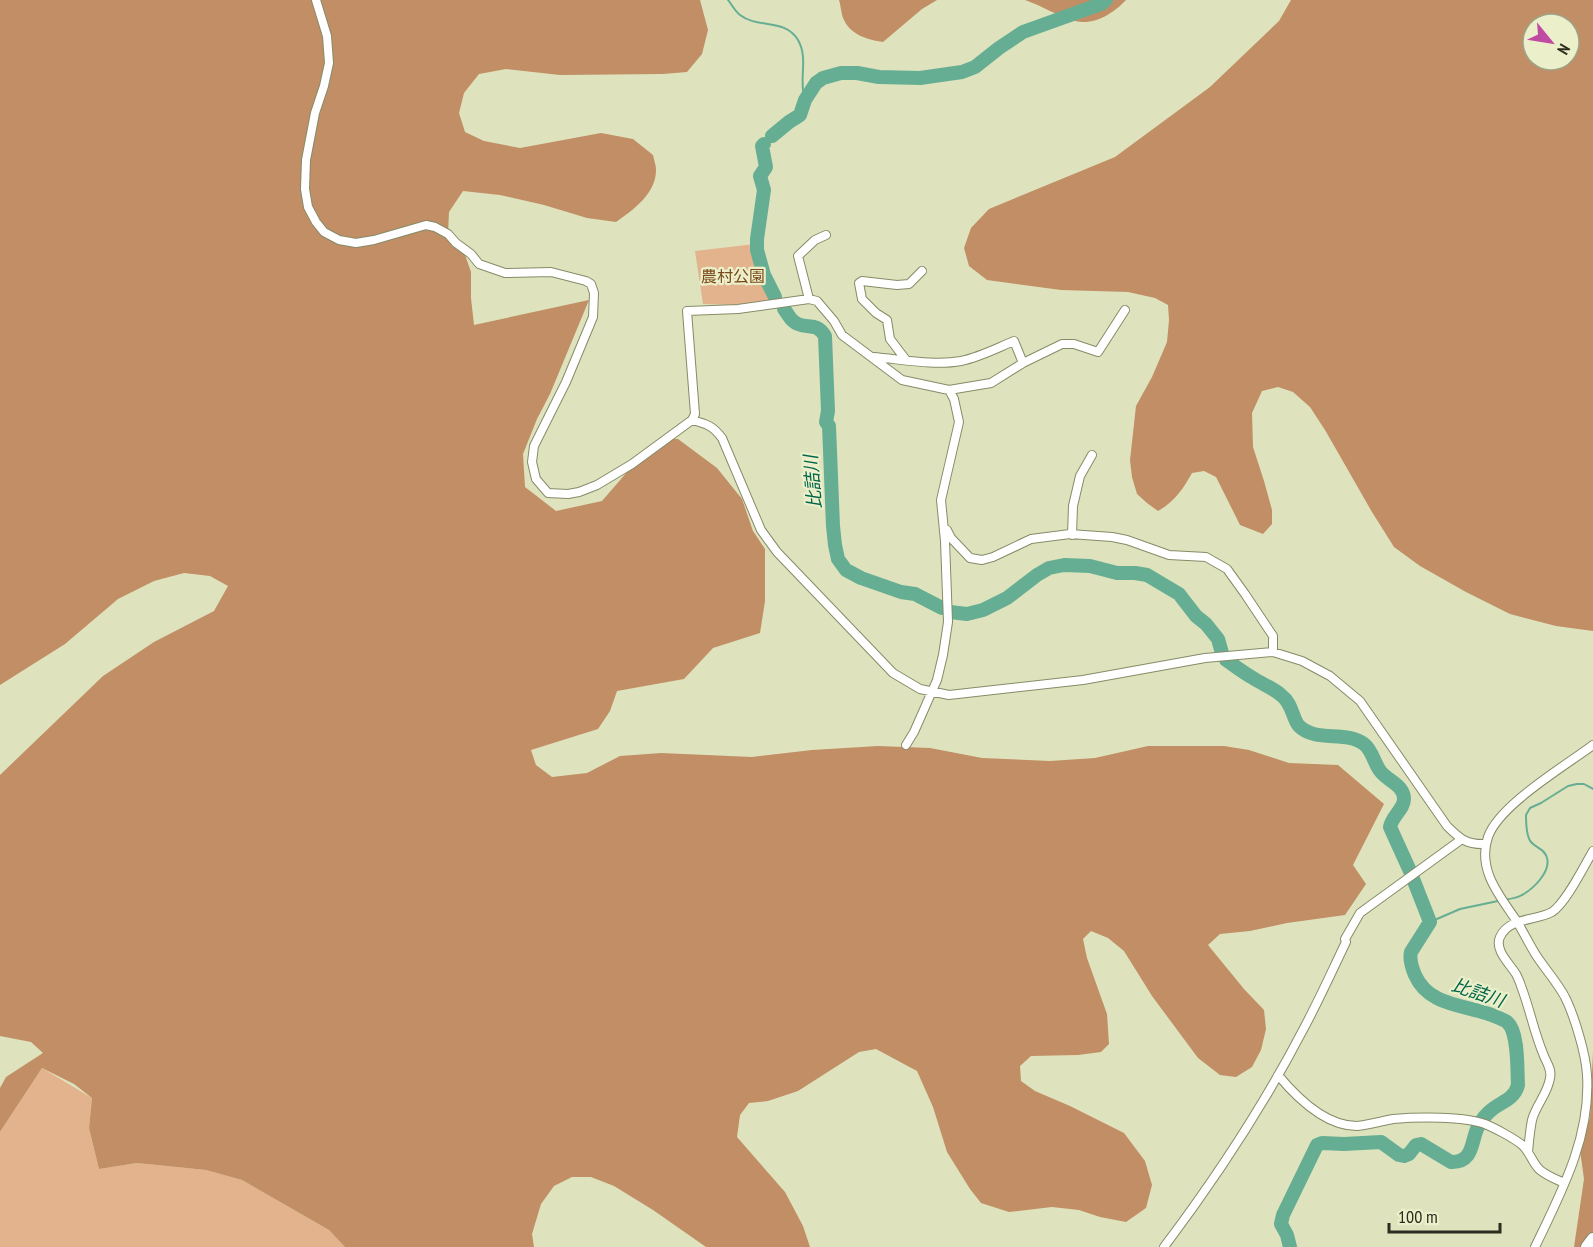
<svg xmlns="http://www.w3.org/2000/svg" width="1593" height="1247" viewBox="0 0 1593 1247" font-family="'PT Sans Narrow','Noto Sans JP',sans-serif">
<rect width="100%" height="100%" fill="#dee3bd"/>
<path fill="#e3b38e" d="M755,244l9,39 9,17 -39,5 -31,-1 -8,-53z
M42,1068l50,30 -3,30 10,41 38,-6 69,7 36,10 87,50 16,17h-345v-115z"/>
<path fill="#c18e65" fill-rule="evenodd" d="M0,0h700l8,30 -6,24 -15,18 -24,2 -103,1 -54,-6 -27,5 -15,19 -5,20 6,19 19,9 36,7 81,-15 32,6 20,16c1,5 3,10 3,15 0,24 -23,40 -40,52l-29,-4 -43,-13 -44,-10 -37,-4 -14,21 -1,22 16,18 7,20v26l3,27 115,-25 -39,94 -13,25 -14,35 2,33 31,24 46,-10 39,-45 24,-17h13l39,29 25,31 11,32 12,18v52l-5,32 -47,15 -29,31 -67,12 -7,20 -12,18 -67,21 5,15 16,12 35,-4 33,-17 41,-3 91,4 60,-7 66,-4 52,2 52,10 68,3 45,-3 53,-12h76l25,4 40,13 49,2 46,39 -31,61 13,19 -21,31 -58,8 -37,8 -30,3 -12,11 36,44 20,21 2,19 -5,21 -9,17 -16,10 -16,-2 -22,-17 -46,-62 -28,-45 -16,-13 -17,-7 -8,8 4,19 20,56 2,30 -8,8 -23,3 -47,1 -11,10 1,15 14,10 35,15 54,27 21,28 7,24 -6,23 -20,14 -26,-5 -21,-7 -27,-3 -43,5 -28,-9 -11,-14 -23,-37 -14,-45 -16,-36 -41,-22 -17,3 -61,39 -30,10 -19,2 -9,12 -3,22 48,55 18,34 7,21h-104l-53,-37 -39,-24 -23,-9h-19l-18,9 -13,18 -9,30 2,13h-189l-16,-17 -87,-50 -36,-10 -69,-7 -38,6 -10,-41 3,-30 -18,-14 -32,-16 -42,64v-44l6,-11 37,-24 -12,-11 -31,-6v-261l103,-99 51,-34 60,-31 14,-25 -18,-10 -26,-3 -30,8 -36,18 -53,45 -65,41z
M839,0h98l-15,9 -39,33c-15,-2 -32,-7 -39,-22 -3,-6 -3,-14 -5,-20z
M1025,0h101c-12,13 -32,26 -51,21 -17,-5 -33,-15 -50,-21z
M1291,0h302v631l-37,-5 -46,-12 -44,-22 -46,-26 -26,-19 -22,-35 -47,-82 -15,-23 -17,-15 -15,-5 -16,4 -10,22 1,34 11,34 8,29v14l-9,10 -23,-9 -24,-48 -12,-6 -12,2c-8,15 -18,29 -34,38l-11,-8 -10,-9 -5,-17 -2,-17 6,-54 16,-29 15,-35 2,-22 -1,-15 -13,-7 -27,-6 -67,-2 -74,-10 -18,-14 -5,-18 7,-20 18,-19 126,-52 95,-70 69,-66zM1533,24h36v36h-36z
M1593,1052v195h-19l10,-68 -4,-29 10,-33z"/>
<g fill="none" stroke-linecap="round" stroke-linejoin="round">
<path stroke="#66ae93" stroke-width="2" d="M728,0c4,5 7,11 12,15 18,14 45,3 58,25 11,19 0,40 7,60
M1504,900c6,-1 13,-2 18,-5 11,-6 29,-23 25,-37 -2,-9 -11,-10 -16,-16 -5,-6 -5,-19 -5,-27l4,-7 11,-5 27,-17 9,-2h7l9,5
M1430,922l30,-13 38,-8"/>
<path stroke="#66ae93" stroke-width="14" d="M772,136l17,-14 11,-7 5,-15 11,-17 7,-5 18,-5h16l22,4 41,1 42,-6 13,-5 24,-19 24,-16 78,-28 5,-4
M764,144l-2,2 4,21 -6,9 4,14 -7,49v11l7,25 11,22
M784,309c5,6 6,12 14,15 11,5 18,-2 27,12l3,75 -2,11 3,4 4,100 2,19 3,14 8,11 15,8 40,14 14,2 27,14
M950,612l17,2 16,-4 24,-12 30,-23 12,-7 15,-3 26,1 27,7h18l12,2 32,19 17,22 10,8 12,15 4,14
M1226,660c9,6 18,13 27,18 9,6 20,10 28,17 12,9 11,23 18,31 17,17 47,4 65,18 9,7 10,20 17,28 7,9 23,13 23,27 0,10 -12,17 -14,28l20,44 20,51 -19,30c-2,8 1,16 4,23 15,34 55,29 84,43 2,1 6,2 8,4 12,10 10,48 11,63 -4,16 -20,17 -30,28 -4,4 -9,11 -11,16 -6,14 -4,34 -26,33l-30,-18 -5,1 -7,9 -5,2 -5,-1 -18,-13 -37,2 -22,-1 -5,2 -34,70 -2,9 6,11 3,12"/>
<defs>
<path id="minor" d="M316,0l11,36 2,27 -5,23 -9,27 -9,47 -1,29 3,18 8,15 8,10 15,8 17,3 18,-3 52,-15 9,2 13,7 8,9 15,11 8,10 26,9 46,-1 35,9 5,3 3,9 -1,24 -27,65 -32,64 -2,16 4,17 12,14 20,1 11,-2 18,-7 35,-21 60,-44 3,-6 -8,-103 51,-2 71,-10 8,2 17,20 8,14 60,45 47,10 5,9 5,23 -18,78 4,41 3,81 -5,33 -6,25 -23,52 -8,13
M809,299l-11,-43 17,-16 11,-5
M873,357c27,2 61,9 88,4 19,-4 36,-13 53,-20l9,22 39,-19h12l24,8 27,-42
M906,360l-16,-21 -3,-19 -11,-7 -14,-14 -3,-16 3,-2 35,4 12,-1 13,-13
M949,390l42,-7 32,-20
M692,420c15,4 21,6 30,18l39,92 16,22 116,121 27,16 29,6 134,-15 122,-22 68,-6 29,9 28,15 30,25 87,125c13,13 20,19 39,18
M947,530l4,8 19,20 12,2 11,-3 38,-18 39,-5 42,3 15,3 42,15 37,2 21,12 18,25 28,42v16
M1072,535l1,-29 7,-30 12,-21
M1278,1075c19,23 48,51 79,51 12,-1 25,-5 36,-7 24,-2 70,-3 92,5 10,4 28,14 36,20 9,7 11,19 19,26 7,6 16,9 24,13
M1528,1152c1,-11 2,-22 4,-32 4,-15 16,-27 18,-42 2,-8 -3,-15 -6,-22 -10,-23 -14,-47 -23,-70 -1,-4 -3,-8 -5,-12 -6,-10 -22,-24 -16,-37 9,-20 36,-16 52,-25 14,-9 32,-46 41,-61
M1164,1247c52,-69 100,-142 140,-219 15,-28 28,-57 42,-86l-1,-3 15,-26 102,-74
M1535,1247c26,-54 56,-110 52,-172 -1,-21 -13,-60 -22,-78 -8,-15 -20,-28 -29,-42 -7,-11 -13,-24 -20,-35 -17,-25 -39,-51 -28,-83 11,-32 77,-71 105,-92"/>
<path id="highway" d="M1587,1247l6,-8"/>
</defs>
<use href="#minor" stroke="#878b68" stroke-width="10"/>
<use href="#highway" stroke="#878b68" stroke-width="14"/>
<use href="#minor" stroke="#fff" stroke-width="8"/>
<use href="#highway" stroke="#fff" stroke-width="12"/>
</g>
<g text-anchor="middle" stroke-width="4.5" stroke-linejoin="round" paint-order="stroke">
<g font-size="16" fill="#7b491b" stroke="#ebf0ca">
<text x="733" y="282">農村公園</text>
</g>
<g font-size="18" font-style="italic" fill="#01644a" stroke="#ebf0ca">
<text transform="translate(813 482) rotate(-95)" y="6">比詰川</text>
<text transform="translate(1478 993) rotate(19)" y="6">比詰川</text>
</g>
</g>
<g transform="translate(1551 42) rotate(120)"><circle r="28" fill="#ebf0ca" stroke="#9fa286" stroke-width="1.5"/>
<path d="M0-4.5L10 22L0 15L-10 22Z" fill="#bf4ba3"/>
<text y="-9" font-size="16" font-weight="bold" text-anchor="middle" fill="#2c2d1f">N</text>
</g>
<path d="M1389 1223v9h111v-9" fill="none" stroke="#2c2d1f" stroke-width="3"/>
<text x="1398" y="1223" font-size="18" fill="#2c2d1f" stroke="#ebf0ca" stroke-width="4.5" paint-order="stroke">100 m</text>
</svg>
